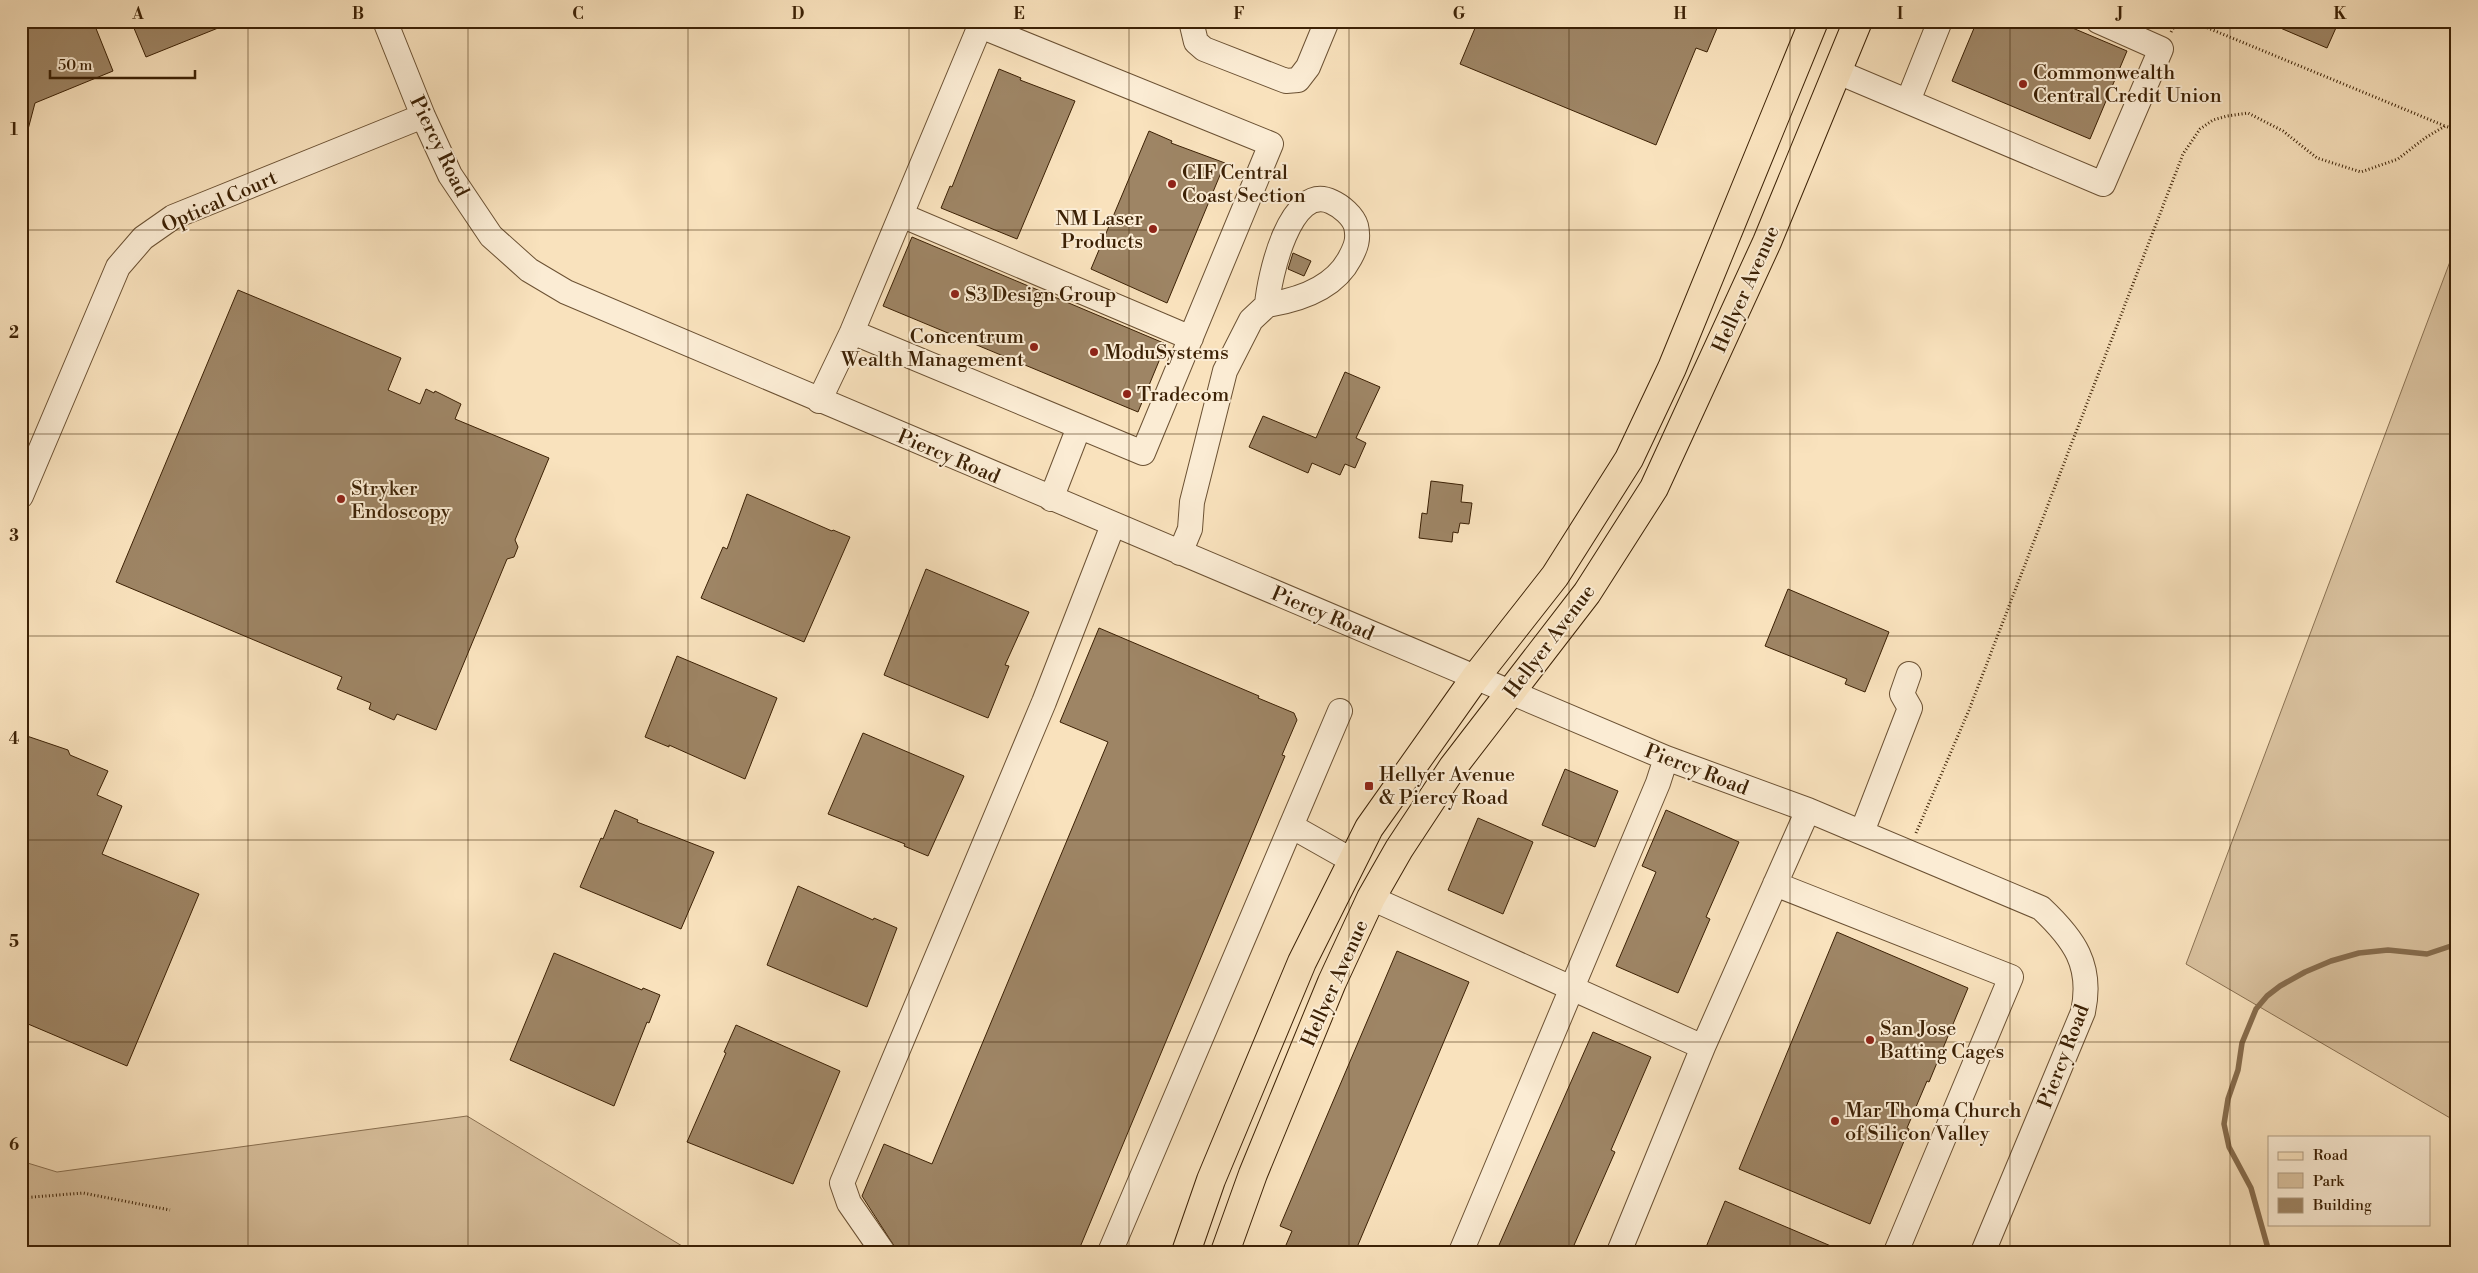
<svg xmlns="http://www.w3.org/2000/svg" width="2478" height="1273" viewBox="0 0 2478 1273" font-family="'Libre Bodoni',serif">
<rect width="100%" height="100%" fill="#f9e2bd"/>
<filter id="stains"><feTurbulence type="fractalNoise" baseFrequency=".004" numOctaves="4"/><feColorMatrix values="0 0 0 0 .2 0 0 0 0 .09 0 0 0 0 .02 0 0 0 .5 -.17"/></filter>
<radialGradient id="worn" r=".72"><stop offset=".6" stop-color="#630" stop-opacity="0"/><stop offset="1" stop-color="#630" stop-opacity=".3"/></radialGradient>
<path fill="#d9c19e" stroke="#8a7152" d="M2457,243v879l-271,-158z
M467,1116l225,136h-671v-91l36,11z"/>
<g fill="none" stroke-linecap="round" stroke-linejoin="round">
<path stroke="#876d4e" stroke-width="5.5" d="M2269,1252l-18,-64 -22,-41 -5,-23 4,-25 10,-29 4,-27 14,-34 11,-13 13,-10 25,-14 26,-11 28,-8 29,-3 39,4 30,-10"/>
</g>
<path fill="#9e8565" stroke="#3c2105" d="M21,21h72l20,50 -78,32 -9,34h-5z
M131,21h102v1l-87,35z
M1478,21h242l-13,31 -11,-4 -40,97 -196,-81z
M1977,21h79l71,30 -37,88 -138,-58z
M2264,21h75l-12,27z
M999,69l22,9 -1,2 55,21 -58,138 -76,-31 9,-22 2,1z
M1149,131l23,10 -1,2 54,20 -58,140 -76,-34z
M912,237l254,107 -28,68 -255,-106z
M1293,253l18,8 -7,15 -16,-7z
M238,290l163,68 -13,32 32,14 6,-15 8,4 1,-2 26,13 -6,15 94,39 -34,82 3,7 -4,10 -7,2 -71,171 -39,-16 -3,6 -25,-11 2,-6 -34,-14 5,-12 -226,-95z
M1345,372l35,15 -24,51 10,5 -11,25 -10,-4 -5,11 -28,-12 -4,10 -59,-26 14,-31 53,22z
M1431,481l32,4 -2,17 11,1 -3,21 -9,-1 -2,10 -5,-1 -1,10 -33,-4 3,-25 5,1z
M747,494l85,37 1,-1 17,7 -46,105 -103,-44 22,-51 4,2z
M926,569l103,43 -24,53 4,1 -21,52 -104,-43z
M1788,589l101,43 -24,60 -20,-8 2,-5 -82,-33z
M1099,628l160,68 -1,2 36,15 3,7 -15,35 3,1 -207,496h-180l-36,-56 22,-52 48,20 176,-422 -48,-20z
M677,656l100,42 -32,81 -76,-34v2l-24,-10z
M863,733l101,43 -36,80 -24,-10 1,-2 -77,-30z
M21,734l47,16 2,5 38,16 -11,24 25,11 -20,48 97,40 -72,172 -106,-45z
M1565,769l53,22 -23,56 -53,-22z
M615,810l23,10 -1,2 77,30 -33,77 -101,-42 21,-49 2,1z
M1666,810l73,32 -33,75 4,2 -32,74 -62,-27 40,-94 -14,-6z
M1478,818l55,24 -30,72 -55,-24z
M798,886l75,34 1,-2 23,10 -30,79 -100,-42z
M1837,932l131,56 -39,94 -2,-1 -20,47 2,1 -39,95 -131,-55z
M1397,951l72,31 -114,270h-72l9,-21 -12,-5z
M554,953l88,37 1,-2 17,7 -11,28 -2,-1 -33,84 -104,-46z
M736,1025l104,46 -47,113 -106,-42 39,-89 -2,-1z
M1593,1032l58,25 -40,93 4,2 -44,100h-75z
M1725,1201l120,51h-141z"/>
<g fill="none" stroke-linecap="round" stroke-linejoin="round">
<defs>
<path id="minor" d="M385,21l38,95 27,59 41,61 38,34 37,22 1100,466 142,52 233,98c33,31 52,57 42,104l-100,240
M1191,21l5,21 8,7 82,32 12,-1 10,-13 19,-46
M1838,72l265,112 58,-135 -63,-28
M1908,101l32,-80
M901,215l290,123
M819,401l33,-69 128,-306 291,118 -128,309 -291,-121
M21,496l97,-229 25,-29 30,-21 250,-101
M1051,499l28,-72
M1180,553l10,-24 2,-27 33,-131 26,-51 16,-15c2,-27 23,-124 65,-103 9,4 21,14 24,24 3,13 0,21 -6,32 -16,31 -51,42 -83,47
M1291,826l62,35
M1862,832l48,-124 -8,-14 7,-20
M1775,884l236,93 -115,275
M1371,898l332,149
M883,1252l-34,-49 -7,-20 202,-481 69,-177
M1110,1252l230,-541
M1461,1252l197,-469 8,-25
M1619,1252l84,-205 105,-237"/>
<path id="major" d="M1186,1252l25,-72 91,-218 67,-134 106,-150 80,-102 74,-117 43,-91 142,-347
M1225,1252l28,-78 79,-192 39,-84 28,-49 54,-82 134,-174 67,-105 113,-246 91,-221"/>
</defs>
<use href="#minor" stroke="#6b5133" stroke-width="26"/>
<use href="#major" stroke="#3c2105" stroke-width="30"/>
<path stroke="#3c2105" stroke-width="3" stroke-dasharray="1 2.5" stroke-linecap="butt" d="M2191,21l254,105
M2171,32l6,-11
M1916,833l53,-123 214,-556 17,-25 13,-9 14,-4 21,-3 35,18 34,27 44,14 37,-13 27,-21 20,-12 12,4
M21,1198l62,-5 87,17"/>
<use href="#minor" stroke="#fbecd4" stroke-width="24"/>
<use href="#major" stroke="#f9e2bd" stroke-width="28"/>
</g>
<path fill="none" stroke="#3c2105" stroke-width="1" stroke-opacity="0.55" d="M248,21v1231M468,21v1231M688,21v1231M909,21v1231M1129,21v1231M1349,21v1231M1569,21v1231M1790,21v1231M2010,21v1231M2230,21v1231M21,230h2436M21,434h2436M21,636h2436M21,840h2436M21,1042h2436"/>
<g fill="#8f2418" stroke="#fbecd4" stroke-width="2">
<circle cx="2023" cy="84" r="5"/>
<circle cx="1172" cy="184" r="5"/>
<circle cx="1153" cy="229" r="5"/>
<circle cx="955" cy="294" r="5"/>
<circle cx="1034" cy="347" r="5"/>
<circle cx="1094" cy="352" r="5"/>
<circle cx="1127" cy="394" r="5"/>
<circle cx="341" cy="499" r="5"/>
<rect x="1364" y="781" width="10" height="10" rx="2.5"/>
<circle cx="1870" cy="1040" r="5"/>
<circle cx="1835" cy="1121" r="5"/>
</g>
<g text-anchor="middle" stroke-width="4" stroke-linejoin="round" paint-order="stroke">
<g font-size="20" fill="#3c2105" stroke="#fbecd4" text-anchor="start">
<text x="2033" y="79">Commonwealth<tspan x="2033" dy="23">Central Credit Union</tspan></text>
<text x="1182" y="179">CIF Central<tspan x="1182" dy="23">Coast Section</tspan></text>
<text x="1143" y="225" text-anchor="end">NM Laser<tspan x="1143" dy="23">Products</tspan></text>
<text x="965" y="301">S3 Design Group</text>
<text x="1024" y="343" text-anchor="end">Concentrum<tspan x="1024" dy="23">Wealth Management</tspan></text>
<text x="1104" y="359">ModuSystems</text>
<text x="1137" y="401">Tradecom</text>
<text x="351" y="495">Stryker<tspan x="351" dy="23">Endoscopy</tspan></text>
<text x="1379" y="781">Hellyer Avenue<tspan x="1379" dy="23">&amp; Piercy Road</tspan></text>
<text x="1880" y="1035">San Jose<tspan x="1880" dy="23">Batting Cages</tspan></text>
<text x="1845" y="1117">Mar Thoma Church<tspan x="1845" dy="23">of Silicon Valley</tspan></text>
</g>
<g font-size="20" fill="#3c2105" stroke="#fbecd4">
<text transform="translate(440 146) rotate(64)" y="7">Piercy Road</text>
<text transform="translate(219 201) rotate(-24)" y="7">Optical Court</text>
<text transform="translate(1745 289) rotate(-66)" y="7">Hellyer Avenue</text>
<text transform="translate(949 456) rotate(23)" y="7">Piercy Road</text>
<text transform="translate(1323 613) rotate(23)" y="7">Piercy Road</text>
<text transform="translate(1549 641) rotate(-53)" y="7">Hellyer Avenue</text>
<text transform="translate(1697 769) rotate(21)" y="7">Piercy Road</text>
<text transform="translate(1334 983) rotate(-66)" y="7">Hellyer Avenue</text>
<text transform="translate(2063 1056) rotate(-69)" y="7">Piercy Road</text>
</g>
</g>
<rect width="2478" height="1273" fill="none" stroke="#f9e2bd" stroke-width="55"/>
<rect x="2268" y="1136" width="162" height="90" fill="#fbecd4" stroke="#af9b81"/>
<rect x="2278" y="1152" width="25" height="8" fill="#f9e2bd" stroke="#af9b81"/>
<text x="2313" y="1160" font-size="15" fill="#3c2105">Road</text>
<rect x="2278" y="1173" width="25" height="15" fill="#d9c19e" stroke="#af9b81"/>
<text x="2313" y="1186" font-size="15" fill="#3c2105">Park</text>
<rect x="2278" y="1198" width="25" height="15" fill="#9e8565" stroke="#af9b81"/>
<text x="2313" y="1210" font-size="15" fill="#3c2105">Building</text>
<path d="M50 70v8h145v-8" fill="none" stroke="#3c2105" stroke-width="2.5"/>
<text x="58" y="70" font-size="15" fill="#3c2105" stroke="#fbecd4" stroke-width="4" paint-order="stroke">50 m</text>
<rect x="28" y="28" width="2422" height="1218" fill="none" stroke="#3c2105" stroke-width="2"/>
<g font-size="16" text-anchor="middle" font-weight="bold" fill="#3c2105">
<text x="138" y="19">A</text>
<text x="358" y="19">B</text>
<text x="578" y="19">C</text>
<text x="798" y="19">D</text>
<text x="1019" y="19">E</text>
<text x="1239" y="19">F</text>
<text x="1459" y="19">G</text>
<text x="1680" y="19">H</text>
<text x="1900" y="19">I</text>
<text x="2120" y="19">J</text>
<text x="2340" y="19">K</text>
<text x="14" y="135">1</text>
<text x="14" y="338">2</text>
<text x="14" y="541">3</text>
<text x="14" y="744">4</text>
<text x="14" y="947">5</text>
<text x="14" y="1150">6</text>
</g>
<rect width="100%" height="100%" filter="url(#stains)"/>
<rect width="100%" height="100%" fill="url(#worn)"/>
</svg>
